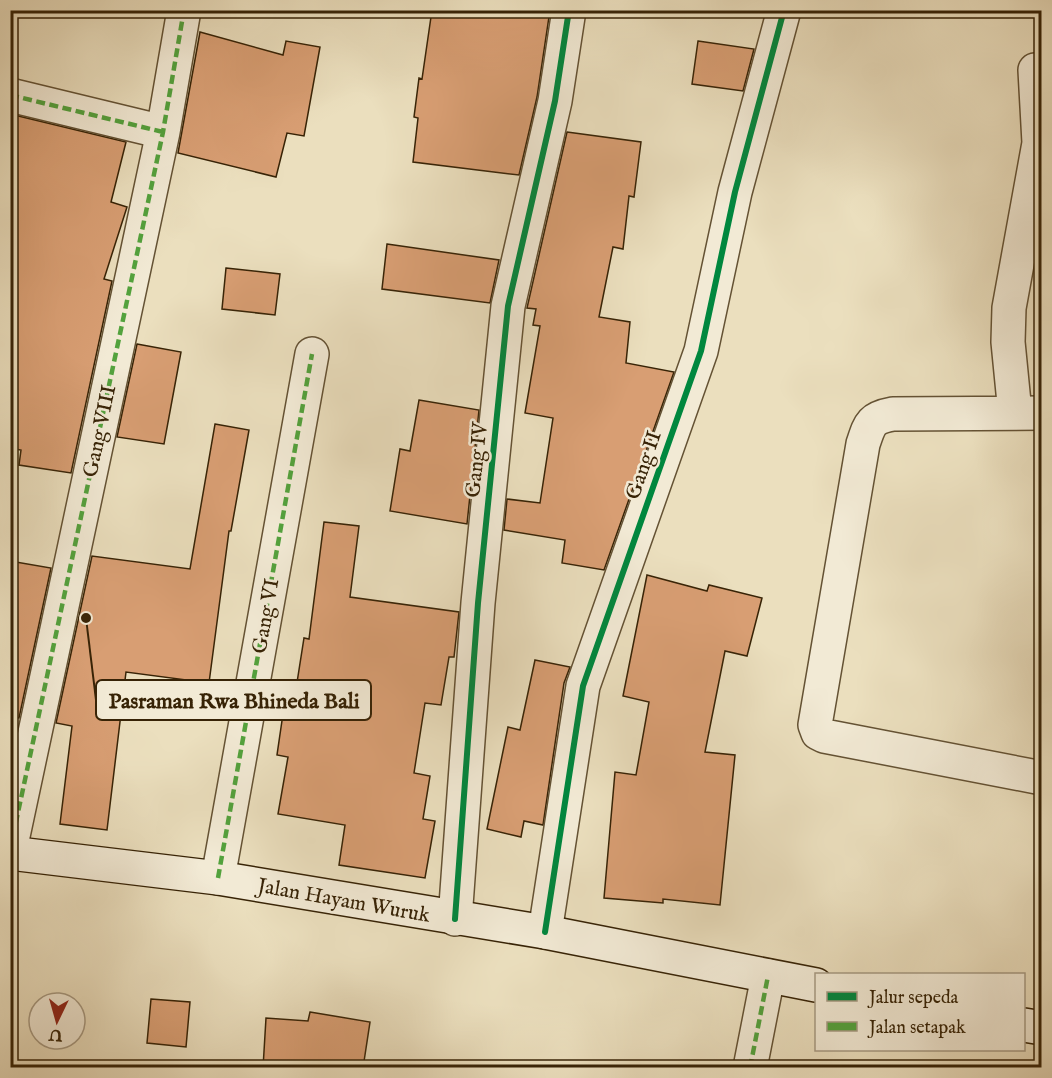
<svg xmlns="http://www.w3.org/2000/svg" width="1052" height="1078" viewBox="0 0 1052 1078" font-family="'IM FELL English',serif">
<rect width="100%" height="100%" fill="#ebdfbe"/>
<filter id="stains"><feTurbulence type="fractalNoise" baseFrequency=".00333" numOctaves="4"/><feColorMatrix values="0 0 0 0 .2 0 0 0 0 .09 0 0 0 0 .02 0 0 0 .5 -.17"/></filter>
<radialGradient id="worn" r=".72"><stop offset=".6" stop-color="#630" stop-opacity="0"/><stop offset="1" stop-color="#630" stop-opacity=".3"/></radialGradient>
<path fill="#d89e73" stroke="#372306" stroke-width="1.5" d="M432,10h118l-13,87 -18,78 -106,-13 5,-44 -4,-1 5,-39 3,1z
M200,32l83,23 3,-14 34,6 -16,89 -17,-3 -11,44 -98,-24z
M698,41l56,8 -11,42 -51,-7z
M10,114l116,28 -15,60 16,5 -23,72 8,2 -41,192 -52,-8 2,-15 -11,-2z
M567,132l74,10 -7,55 -5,-1 -6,53 -10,-2 -14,70 31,5 -4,41 48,9 -70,198 -42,-7 3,-23 -61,-10 3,-31 33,4 13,-85 -28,-5 15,-87 -7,-1 3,-16 -9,-1z
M387,244l112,16 -9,43 -108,-14z
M226,268l54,6 -5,41 -53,-6z
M137,344l44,8 -17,92 -47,-7z
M419,400l60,10 -12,114 -77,-13 10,-62 10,2z
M215,424l34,6 -18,101h-2l-20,152 -83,-11 -19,158 -47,-6 12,-98 -16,-3 36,-167 98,13z
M324,522l35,4 -9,71 109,15 -5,45h-5l-8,48 -16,-2 -11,70 16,3 -7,43 12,2 -10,57 -86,-13 6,-40 -67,-11 10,-57 -11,-2 7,-48 9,1 11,-70 5,1z
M10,561l41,7 -32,150 -9,-1z
M647,575l60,16 2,-6 53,13 -15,58 -22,-5 -20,101 30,3 -15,150 -57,-6v4l-59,-5 11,-126 21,3 13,-73 -26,-6z
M535,660l35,7 -6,16 -21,142 -19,-4 -3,16 -34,-8 21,-102 12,3z
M151,999l39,3 -4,45 -39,-4z
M310,1012l60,10 -7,46h-100l3,-50 42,3z"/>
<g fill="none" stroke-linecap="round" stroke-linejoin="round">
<defs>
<path id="minor" d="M10,95l153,37
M1015,413l-7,-71 1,-34 30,-165 -4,-73
M1042,413l-149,1c-22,4 -23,9 -30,30l-48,281 3,8 6,3 218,42
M10,850l153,-718 21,-122
M218,878l94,-524
M455,919l23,-316 30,-297 47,-205 14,-91
M545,932l38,-246 118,-335 34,-159 49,-182
M750,1068l18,-92"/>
<path id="secondary" d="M10,853l208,25 327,54 271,53
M1024,1025l18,3"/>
</defs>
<use href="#minor" stroke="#645234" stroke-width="36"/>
<use href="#secondary" stroke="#372306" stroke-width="36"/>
<use href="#minor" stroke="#f2ead5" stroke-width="33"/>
<use href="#secondary" stroke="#f2ead5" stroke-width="33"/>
<path stroke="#53a23d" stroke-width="4.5" stroke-dasharray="9 4.5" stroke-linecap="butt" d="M10,95l153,37
M10,850l153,-718 21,-122
M218,878l94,-524
M750,1068l18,-92"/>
<defs>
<path id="cycleway" d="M455,919l23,-316 30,-297 47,-205 14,-91
M545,932l38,-246 118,-335 34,-159 49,-182"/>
</defs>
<use href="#cycleway" stroke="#f2ead5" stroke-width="10"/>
<use href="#cycleway" stroke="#00873e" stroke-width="6"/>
</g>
<g text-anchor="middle" stroke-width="5" stroke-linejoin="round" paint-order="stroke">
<g font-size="21" fill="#372306" stroke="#f2ead5">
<text transform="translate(99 431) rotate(-78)" y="7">Gang VIII</text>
<text transform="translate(476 460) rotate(-84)" y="7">Gang IV</text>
<text transform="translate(643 465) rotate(-71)" y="7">Gang II</text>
<text transform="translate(265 616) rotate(-80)" y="7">Gang VI</text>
<text transform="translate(344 900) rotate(10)" y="7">Jalan Hayam Wuruk</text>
</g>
</g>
<path fill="none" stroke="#372306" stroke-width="2" d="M86 618L96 700"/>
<circle fill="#372306" stroke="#f2ead5" stroke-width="2" cx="86" cy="618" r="6"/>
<rect fill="#f2ead5" stroke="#372306" stroke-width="2" x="96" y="680" width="275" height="40" rx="6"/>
<g font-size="22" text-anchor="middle" font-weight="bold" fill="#372306">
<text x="234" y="708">Pasraman Rwa Bhineda Bali</text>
</g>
<rect width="1052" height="1078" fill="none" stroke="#ebdfbe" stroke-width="36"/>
<rect x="12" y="12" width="1028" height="1054" fill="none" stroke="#372306" stroke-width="3"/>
<rect x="18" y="18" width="1016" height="1042" fill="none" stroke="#372306" stroke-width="1.5"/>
<rect x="815" y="973" width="210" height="78" fill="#f2ead5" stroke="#a79a82" stroke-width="1.5"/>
<rect x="827" y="992" width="30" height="9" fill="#00873e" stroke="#a79a82" stroke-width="1.5"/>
<text x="869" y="1003" font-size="18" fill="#372306">Jalur sepeda</text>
<rect x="827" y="1022" width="30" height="9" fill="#53a23d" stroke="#a79a82" stroke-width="1.5"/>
<text x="869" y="1033" font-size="18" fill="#372306">Jalan setapak</text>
<g transform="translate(57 1021) rotate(185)"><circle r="28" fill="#f2ead5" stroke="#a79a82" stroke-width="1.5"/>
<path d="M0-4.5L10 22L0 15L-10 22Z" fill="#8f2418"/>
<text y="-9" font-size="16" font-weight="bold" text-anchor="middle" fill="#372306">U</text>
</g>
<rect width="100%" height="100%" filter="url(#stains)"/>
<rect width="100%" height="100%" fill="url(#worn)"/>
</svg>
